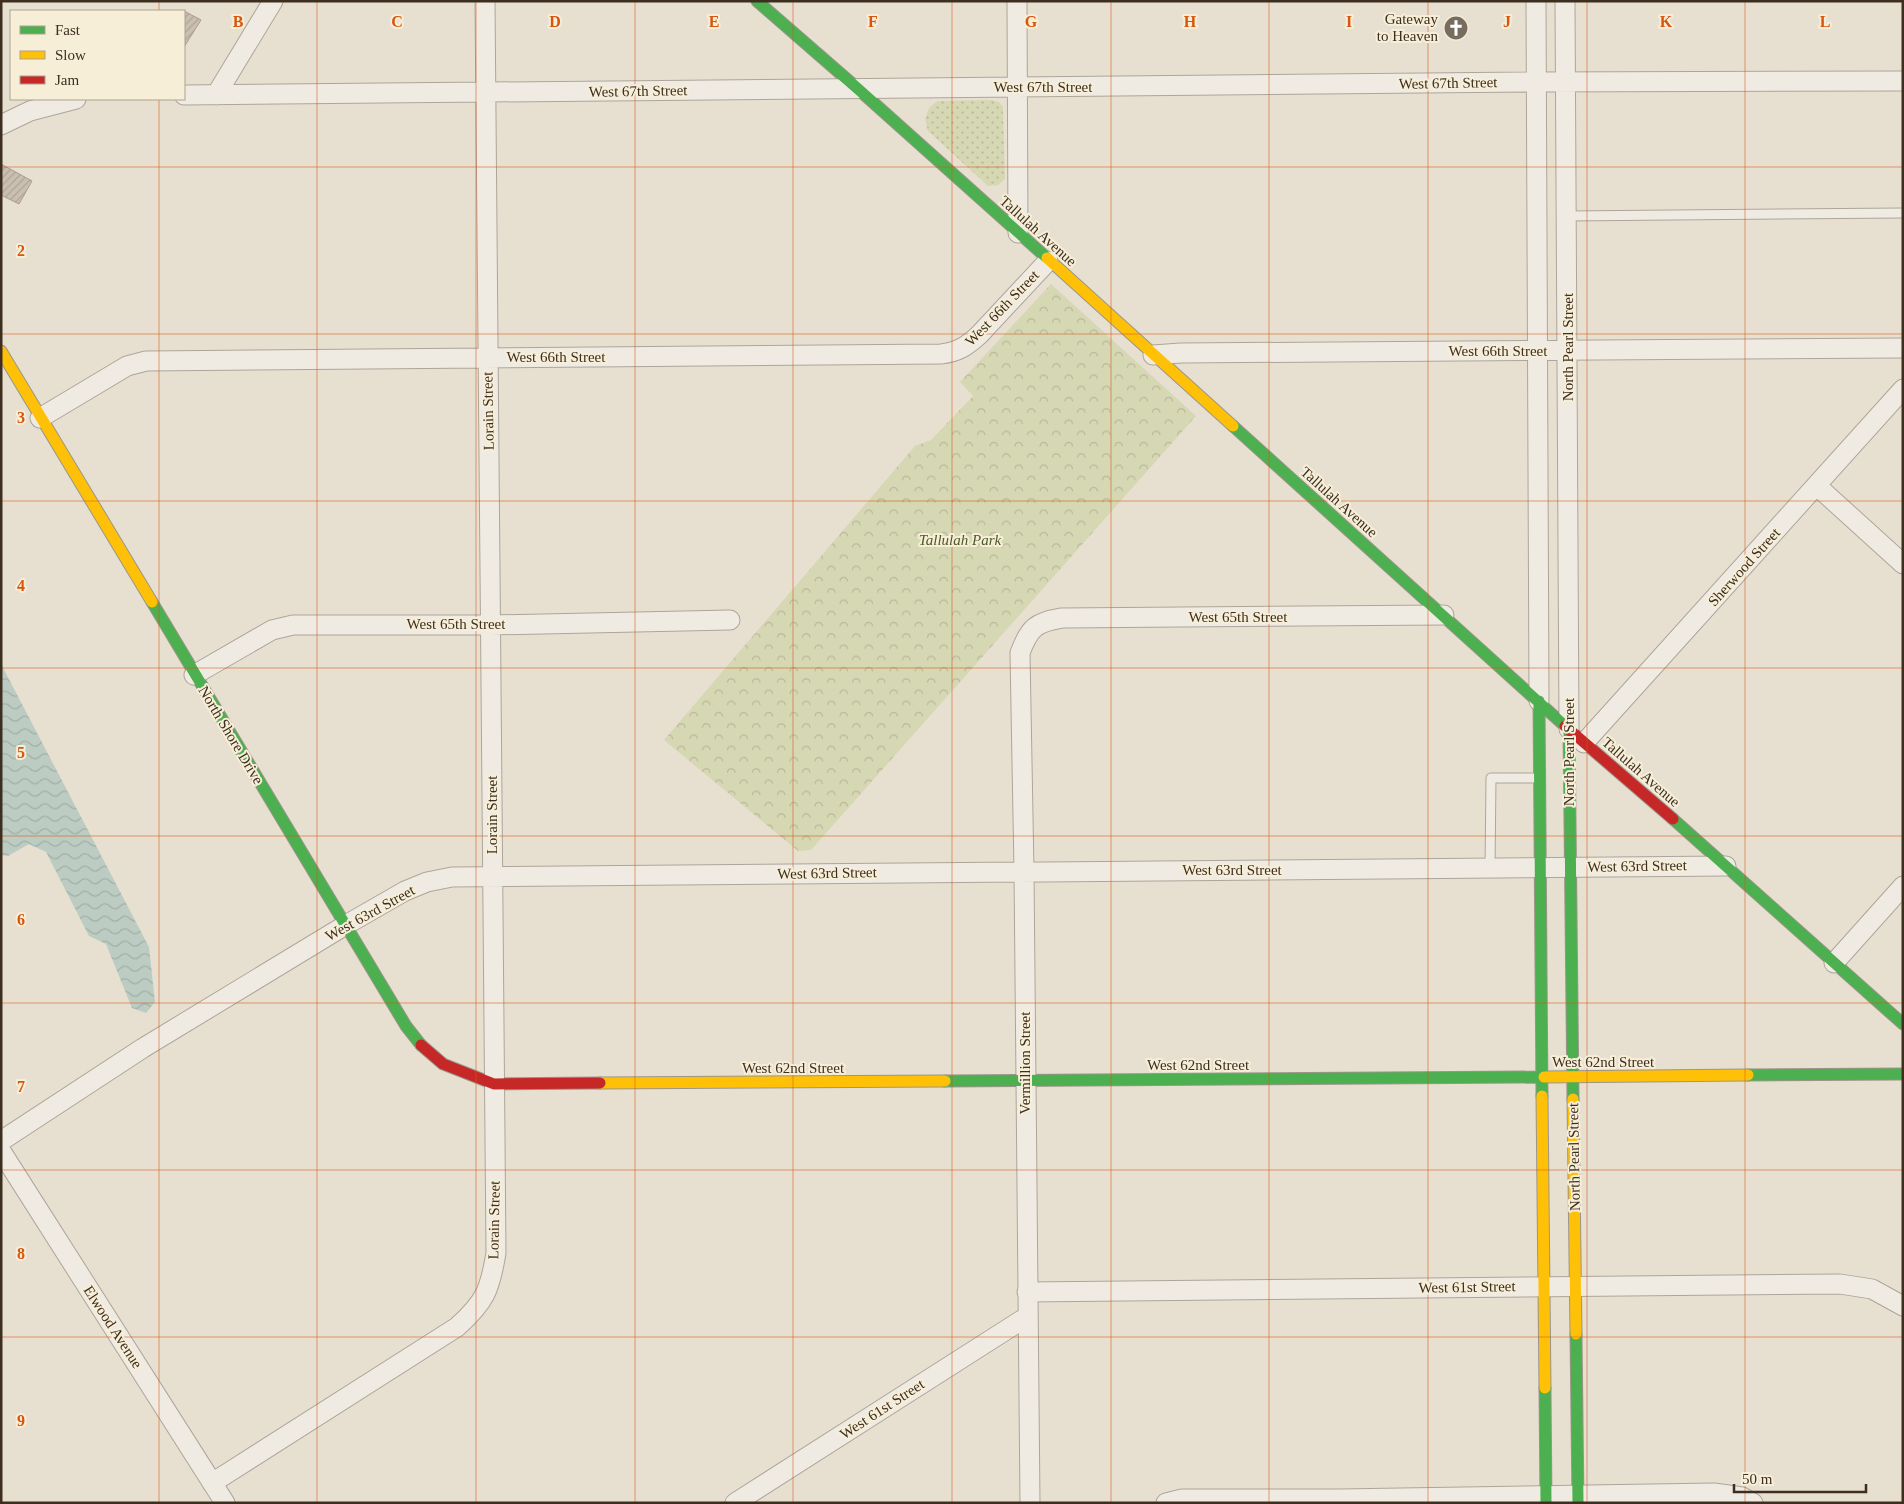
<svg xmlns="http://www.w3.org/2000/svg" width="1904" height="1504" viewBox="0 0 1904 1504" font-family="Georgia,serif">
<defs>
<pattern id="grass-dots" width="8" height="8" patternUnits="userSpaceOnUse" patternTransform="scale(1.25)"><rect width="8" height="8" fill="#d6d7b3"/><path d="M2 2h.1M6 6h.1" fill="none" stroke="#b9b99a" stroke-width="1.8" stroke-linecap="round"/></pattern>
<pattern id="park-crowns" width="20" height="18" patternUnits="userSpaceOnUse" patternTransform="scale(1.25)"><rect width="20" height="18" fill="#d6d7b3"/><path d="M2 6a3 3 0 1 1 6 0M12 15a3 3 0 1 1 6 0" fill="none" stroke="#b9b99a"/></pattern>
<pattern id="water-waves" width="16" height="10" patternUnits="userSpaceOnUse" patternTransform="scale(1.25)"><rect width="16" height="10" fill="#bcccc2"/><path d="M0 5q4-4 8 0t8 0" fill="none" stroke="#a2b0a6"/></pattern>
<pattern id="building-hatch" width="6" height="6" patternUnits="userSpaceOnUse" patternTransform="scale(1.25)"><rect width="6" height="6" fill="#cbbfb2"/><path d="M-1 1l2-2M0 6l6-6M5 7l2-2" fill="none" stroke="#afa499"/></pattern>
</defs>
<rect width="100%" height="100%" fill="#e7e0d1"/>
<path fill="url(#grass-dots)" d="M991,100l8,2 4,5 2,72 -7,6 -10,1 -60,-55 -3,-12 4,-11 8,-7z"/>
<path fill="url(#park-crowns)" d="M1051,284l145,132 -385,434 -13,1 -134,-111 251,-294 16,-6 42,-44 -13,-14z"/>
<path fill="url(#water-waves)" d="M1,664l148,283 6,55 -9,11 -14,-5 -26,-64 -17,-8 -43,-84 -17,-8 -21,12 -7,-1z"/>
<path fill="url(#building-hatch)" stroke="#a89c90" d="M184,11l17,9 -17,27z
M1,164l31,17 -13,23 -18,-9z"/>
<g fill="none" stroke-linecap="round" stroke-linejoin="round">
<defs>
<path id="lane" d="M1567,216l336,-3
M1490,868l1,-90h46"/>
<path id="street" d="M1017,1l1,232
M1536,1l3,700
M1565,1l4,728
M184,95l1352,-13 367,-1
M216,95l57,-94
M1,125l29,-14 46,-12
M1153,355l28,-2 722,-5
M40,418l87,-52 19,-5 795,-7c17,-2 26,-8 38,-19l69,-74
M1817,486l86,78
M194,675l78,-45 21,-5h198l239,-5
M1584,743l319,-354
M1834,963l69,-77
M1,1141l142,-93 201,-122 61,-35 22,-9 25,-5 1274,-11
M1,1151l224,352
M1027,1292l813,-8 32,5 31,17
M212,1483l245,-156c28,-25 33,-37 39,-74l-11,-1252
M735,1503l293,-187
M1030,1503l-6,-632 -4,-218c9,-25 16,-31 42,-35l382,-3
M1166,1503l16,-4h157l375,-6 28,4 11,6"/>
<path id="fast" d="M757,1l100,87 190,170
M1233,426l332,300
M152,602l254,424 15,19
M1539,701l3,395
M1569,729l4,370
M1673,819l230,205
M1748,1075l155,-1
M945,1081l599,-4
M1576,1334l2,169
M1545,1388l1,115"/>
<path id="slow" d="M1047,258l186,168
M1,351l151,251
M1544,1077l204,-2
M600,1083l345,-2
M1542,1096l3,292
M1573,1099l3,235"/>
<path id="jam" d="M1565,726l108,93
M421,1045l22,19 51,20 106,-1"/>
</defs>
<use href="#lane" stroke="#ada599" stroke-width="11"/>
<use href="#street" stroke="#ada599" stroke-width="21"/>
<use href="#fast" stroke="#9c958a" stroke-width="13"/>
<use href="#slow" stroke="#9c958a" stroke-width="13"/>
<use href="#jam" stroke="#9c958a" stroke-width="13"/>
<use href="#lane" stroke="#efebe3" stroke-width="9"/>
<use href="#street" stroke="#efebe3" stroke-width="19"/>
<use href="#fast" stroke="#4caf50" stroke-width="11"/>
<use href="#slow" stroke="#ffc107" stroke-width="11"/>
<use href="#jam" stroke="#c62828" stroke-width="11"/>
</g>
<path fill="none" stroke="#d7550e" stroke-width="1" stroke-opacity="0.55" d="M159,1v10M317,1v1502M476,1v1502M635,1v1502M793,1v1502M952,1v1502M1111,1v1502M1269,1v1502M1428,1v1502M1587,1v1502M1745,1v1502M159,99v1404M1,167h1902M1,334h1902M1,501h1902M1,668h1902M1,836h1902M1,1003h1902M1,1170h1902M1,1337h1902"/>
<defs>
<symbol id="church-disc" viewBox="-11 -11 22 22"><circle r="9.5" fill="#786c5e" stroke="#f7eed8"/><path d="M-1.2-6h2.4v3.5h3.3v2.4h-3.3V6h-2.4V-.1h-3.3v-2.4h3.3Z" fill="#fff"/></symbol>
</defs>
<g fill-rule="evenodd">
<use href="#church-disc" x="1442" y="14" width="28" height="28"/>
</g>
<g text-anchor="middle" stroke-width="4" stroke-linejoin="round" paint-order="stroke">
<g font-size="15" fill="#3d2e20" stroke="#f7eed8" text-anchor="end">
<text x="1438" y="24">Gateway<tspan x="1438" dy="17">to Heaven</tspan></text>
</g>
<g font-size="15" fill="#3d2e20" stroke="#f7eed8">
<text transform="translate(1448 83) rotate(-1)" y="5">West 67th Street</text>
<text x="1043" y="92">West 67th Street</text>
<text transform="translate(638 91) rotate(-1)" y="5">West 67th Street</text>
<text transform="translate(1038 231) rotate(42)" y="5">Tallulah Avenue</text>
<text transform="translate(1002 308) rotate(-46)" y="5">West 66th Street</text>
<text transform="translate(1568 347) rotate(-90)" y="5">North Pearl Street</text>
<text x="1498" y="356">West 66th Street</text>
<text x="556" y="362">West 66th Street</text>
<text transform="translate(488 411) rotate(-91)" y="5">Lorain Street</text>
<text transform="translate(1339 502) rotate(42)" y="5">Tallulah Avenue</text>
<text transform="translate(1744 567) rotate(-48)" y="5">Sherwood Street</text>
<text x="1238" y="622">West 65th Street</text>
<text x="456" y="629">West 65th Street</text>
<text transform="translate(231 735) rotate(59)" y="5">North Shore Drive</text>
<text transform="translate(1569 752) rotate(-90)" y="5">North Pearl Street</text>
<text transform="translate(1641 772) rotate(41)" y="5">Tallulah Avenue</text>
<text transform="translate(492 815) rotate(-90)" y="5">Lorain Street</text>
<text transform="translate(1637 866) rotate(-1)" y="5">West 63rd Street</text>
<text x="1232" y="875">West 63rd Street</text>
<text transform="translate(827 873) rotate(-1)" y="5">West 63rd Street</text>
<text transform="translate(370 913) rotate(-29)" y="5">West 63rd Street</text>
<text x="1603" y="1067">West 62nd Street</text>
<text transform="translate(1025 1063) rotate(-90)" y="5">Vermillion Street</text>
<text x="1198" y="1070">West 62nd Street</text>
<text x="793" y="1073">West 62nd Street</text>
<text transform="translate(1574 1157) rotate(-91)" y="5">North Pearl Street</text>
<text transform="translate(494 1220) rotate(-89)" y="5">Lorain Street</text>
<text transform="translate(1467 1287) rotate(-1)" y="5">West 61st Street</text>
<text transform="translate(113 1327) rotate(57)" y="5">Elwood Avenue</text>
<text transform="translate(882 1409) rotate(-33)" y="5">West 61st Street</text>
</g>
<g font-size="15" font-style="italic" fill="#4d5a26" stroke="#f7eed8">
<text x="960" y="545">Tallulah Park</text>
</g>
</g>
<g font-size="16" text-anchor="middle" font-weight="bold" fill="#d7550e" stroke="#f7eed8" stroke-width="4" stroke-linejoin="round" paint-order="stroke">
<text x="238" y="27">B</text>
<text x="397" y="27">C</text>
<text x="555" y="27">D</text>
<text x="714" y="27">E</text>
<text x="873" y="27">F</text>
<text x="1031" y="27">G</text>
<text x="1190" y="27">H</text>
<text x="1349" y="27">I</text>
<text x="1507" y="27">J</text>
<text x="1666" y="27">K</text>
<text x="1825" y="27">L</text>
<text x="21" y="256">2</text>
<text x="21" y="423">3</text>
<text x="21" y="591">4</text>
<text x="21" y="758">5</text>
<text x="21" y="925">6</text>
<text x="21" y="1092">7</text>
<text x="21" y="1259">8</text>
<text x="21" y="1426">9</text>
</g>
<rect width="1904" height="1504" fill="none" stroke="#3d2e20" stroke-width="5"/>
<rect x="10" y="10" width="175" height="90" fill="#f7eed8" stroke="#ada18e"/>
<rect x="20" y="26" width="25" height="8" fill="#4caf50" stroke="#ada18e"/>
<text x="55" y="35" font-size="15" fill="#3d2e20">Fast</text>
<rect x="20" y="51" width="25" height="8" fill="#ffc107" stroke="#ada18e"/>
<text x="55" y="60" font-size="15" fill="#3d2e20">Slow</text>
<rect x="20" y="76" width="25" height="8" fill="#c62828" stroke="#ada18e"/>
<text x="55" y="85" font-size="15" fill="#3d2e20">Jam</text>
<path d="M1734 1484v8h132v-8" fill="none" stroke="#3d2e20" stroke-width="2.5"/>
<text x="1742" y="1484" font-size="15" fill="#3d2e20" stroke="#f7eed8" stroke-width="4" paint-order="stroke">50 m</text>
</svg>
